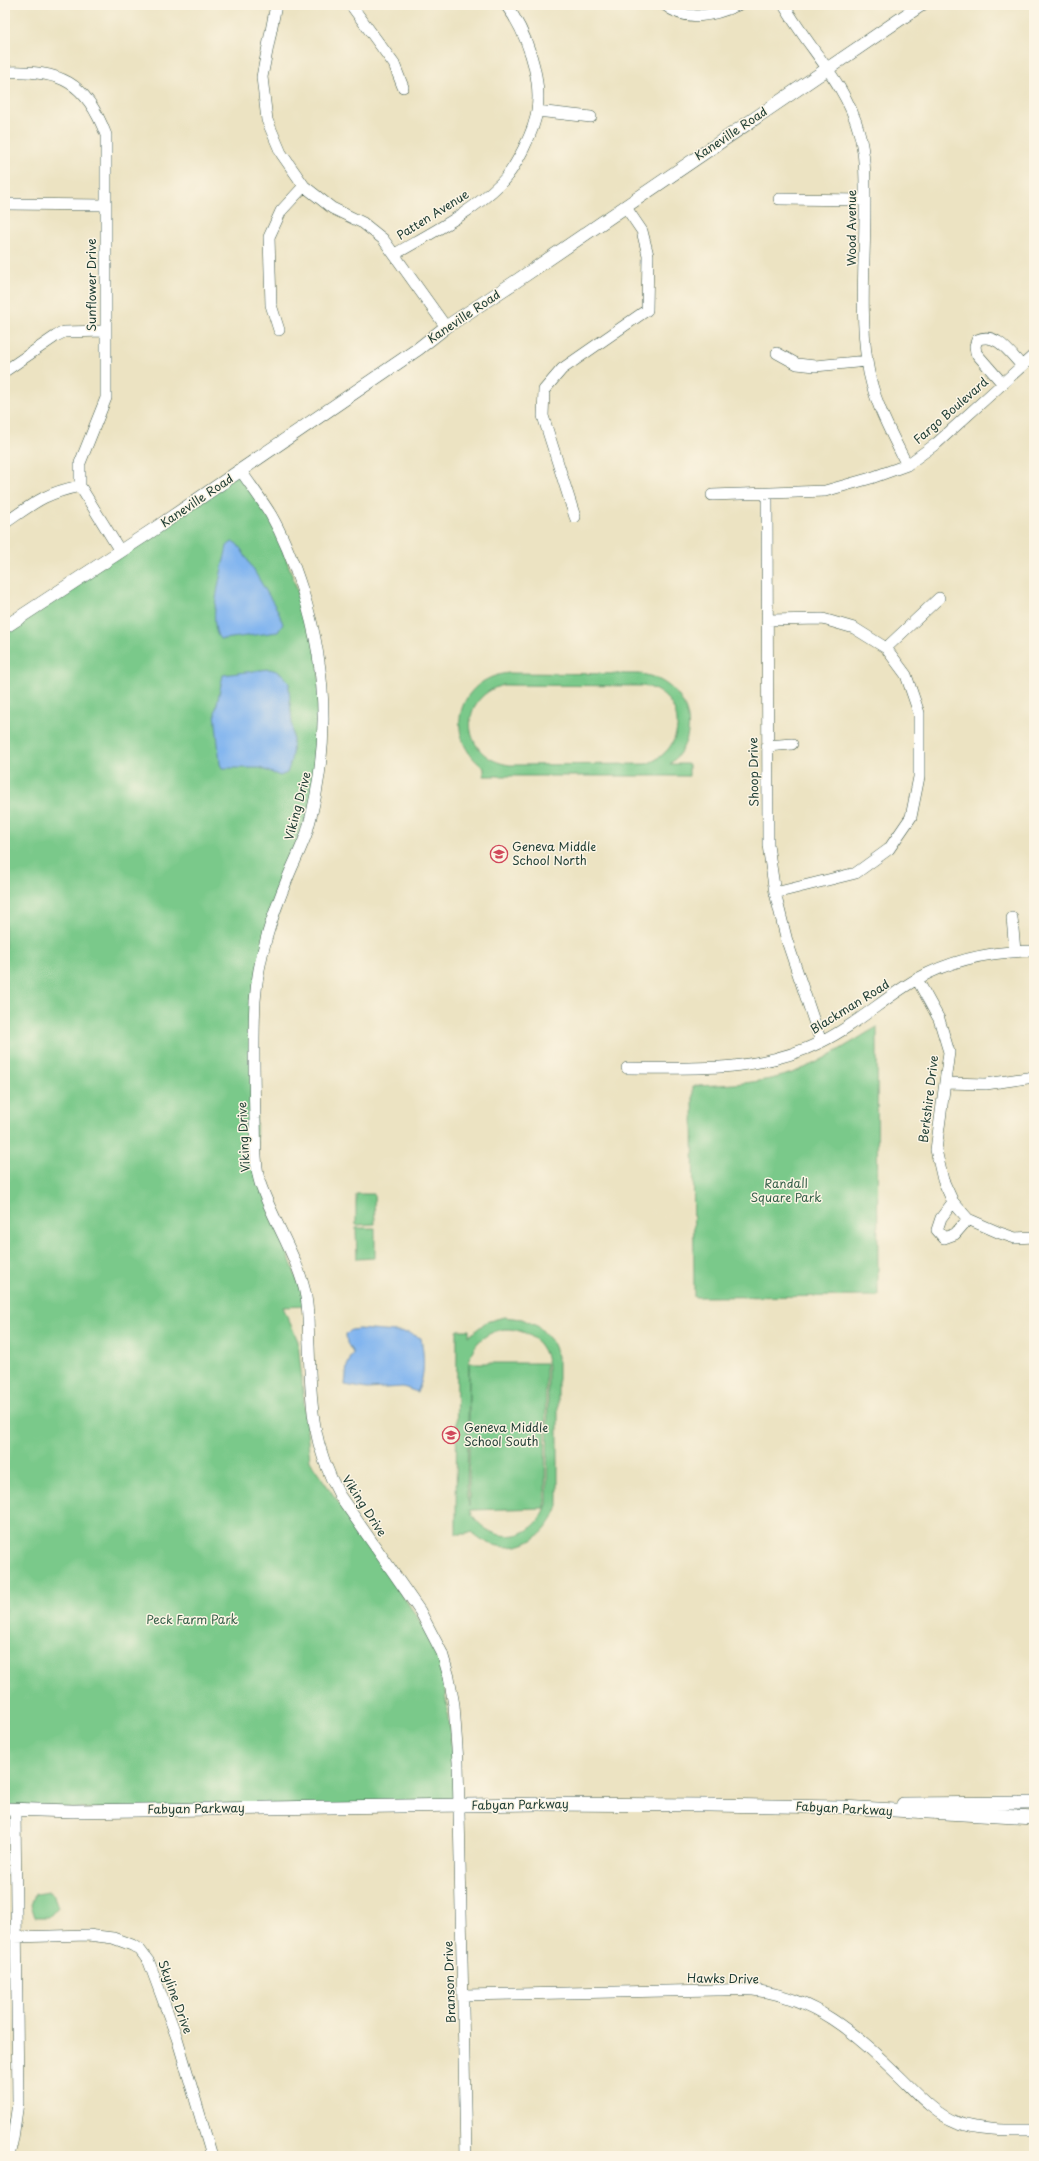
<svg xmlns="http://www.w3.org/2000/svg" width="1039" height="2161" viewBox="0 0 1039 2161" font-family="'Playpen Sans',sans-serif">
<rect width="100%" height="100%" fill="#fcf5e5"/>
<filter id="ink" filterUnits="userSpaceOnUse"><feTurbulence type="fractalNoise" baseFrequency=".025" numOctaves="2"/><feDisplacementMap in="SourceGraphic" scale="8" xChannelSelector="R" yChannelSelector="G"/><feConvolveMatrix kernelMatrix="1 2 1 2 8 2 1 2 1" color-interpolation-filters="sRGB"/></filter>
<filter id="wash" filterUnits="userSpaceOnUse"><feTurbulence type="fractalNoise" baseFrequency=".012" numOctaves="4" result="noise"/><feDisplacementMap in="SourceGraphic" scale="16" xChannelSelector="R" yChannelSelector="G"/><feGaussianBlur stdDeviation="0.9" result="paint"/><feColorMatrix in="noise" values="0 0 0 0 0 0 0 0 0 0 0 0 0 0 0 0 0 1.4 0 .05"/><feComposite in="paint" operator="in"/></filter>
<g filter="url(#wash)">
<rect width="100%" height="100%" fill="#ece3c2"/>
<path fill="#7ac98a" stroke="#4c835f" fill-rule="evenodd" d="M241,471l30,45 48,135 1,126 -31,98 -34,121 2,174 50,136 -24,1 15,34 12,120 130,189 19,157 -454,2v-1178z
M509,673l132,1c45,7 65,58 29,90h19v12h-205v-8c-42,-30 -27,-90 25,-95zM503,685l143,1c42,13 41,64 0,78l-136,1c-49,-6 -54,-67 -7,-80z
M877,1027l1,269 -184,1 -1,-211c29,-1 58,-2 86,-9 35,-9 67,-32 98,-50z
M356,1194h18l1,30 -19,1z
M356,1228h19v30l-18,1z
M504,1317l18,2 17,8 12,13 7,16v150c-12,39 -55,55 -86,26l-5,2h-11l1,-204h12v6l17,-14zM505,1329c23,0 40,13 43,37l-1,138c-12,39 -59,43 -77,6l75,-2 1,-145h-77v143l-2,-10 2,-137c6,-18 18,-27 36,-30z
M49,1892l5,4 4,11 -9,10h-14l-4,-12 4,-11z"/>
<path fill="#82b5ef" stroke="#507992" d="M232,542l4,1 5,6 37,62 5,13 -5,8 -54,7h-4c-14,-16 3,-72 7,-93z
M269,669c10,2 15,5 20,14 0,31 10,61 -2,90l-7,3 -20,-8h-38l-2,-4 -5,-51 8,-38z
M359,1329l50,4 12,5c3,16 5,39 -4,54l-14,-5 -36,2 -22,-4 2,-19 6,-13 -6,-10 -1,-8 5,-5z"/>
</g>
<g filter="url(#ink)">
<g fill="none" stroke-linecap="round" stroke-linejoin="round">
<defs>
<path id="minor" d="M276,5l-14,72 5,43 14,33 23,33 28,22 31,15 20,16 63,88
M351,5l43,59 9,23
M665,5c22,18 50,10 73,0
M784,5c24,43 62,78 75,127 7,25 6,52 6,78 0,49 -5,102 2,151 5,38 23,70 40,104
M5,72c55,-2 81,9 101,63v263l-26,65v23l40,65
M537,111l54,6
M779,199l86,1
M5,204l100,1
M395,254c36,-21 76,-41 106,-71 14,-14 34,-53 36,-73 5,-33 -11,-79 -31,-105
M279,330l-8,-25 -2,-68 12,-26 23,-25
M777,353l20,11 18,2 52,-5
M5,371l51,-35 8,-4 41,-1
M1003,384l-27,-31 -1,-7 2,-6c19,-9 33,13 45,26
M241,471c10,15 21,29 30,44 13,23 23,49 31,74 26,80 28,162 5,243 -5,15 -13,30 -19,45 -16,39 -30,80 -33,124 -2,39 -1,78 0,118 1,20 -1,44 5,64 12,36 40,78 46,114 3,16 2,33 3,48 2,60 2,97 31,151l80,115 22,42 7,24 5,28 4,57 8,394
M767,494l1,351 7,48 12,48 34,101
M712,495l113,-4 46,-13 36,-13 30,-22 97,-88
M575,517l-32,-101 1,-26 18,-21 85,-59 1,-55 -6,-24 -17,-25
M5,523c29,-20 40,-30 75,-37
M767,620l56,-1 31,9 32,20 20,27 13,38v64l-8,40 -22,32 -33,24 -81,20
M886,648l53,-50
M767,746l25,-2
M1012,918l3,33
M917,979l22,40 10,33 -13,98 7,30 10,22 15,17 32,14 15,5 19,-1
M627,1068c67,0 131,5 194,-26 34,-16 63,-44 96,-63 36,-20 76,-28 117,-28
M946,1083l40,1 48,-7
M953,1202l-12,16 -4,12 7,8 11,-4 13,-15
M15,1937l73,-2 25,3 19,7 8,5 9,12 28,76 35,118
M463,1995l253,-5c12,0 25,-1 37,0 61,7 102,43 144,84 17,16 36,39 59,48 25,9 51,8 78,8
M9,2156l4,-18 5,-35 -3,-294"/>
<path id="major" d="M5,627l151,-99 262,-179 28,-22 69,-45 406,-277
M903,1804l131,-1
M5,1809l68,2 464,-7 173,1 132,2 192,11"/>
</defs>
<use href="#minor" stroke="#3e5649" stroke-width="12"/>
<use href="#major" stroke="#3e5649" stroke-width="14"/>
<use href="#minor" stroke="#fff" stroke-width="11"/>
<use href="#major" stroke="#fff" stroke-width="13"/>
</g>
</g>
<defs>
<symbol id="school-ring" viewBox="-11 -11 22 22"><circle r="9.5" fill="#fcf5e5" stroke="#d1495b" stroke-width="1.5"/><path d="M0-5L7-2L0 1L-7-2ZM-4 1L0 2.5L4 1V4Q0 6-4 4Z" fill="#d1495b"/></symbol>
</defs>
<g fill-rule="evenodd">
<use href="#school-ring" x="489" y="844" width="20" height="20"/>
<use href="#school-ring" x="441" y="1425" width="20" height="20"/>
</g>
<g text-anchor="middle" stroke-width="3" stroke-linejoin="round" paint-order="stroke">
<g font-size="12" fill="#1f3d34" stroke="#fcf5e5">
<text transform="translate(731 134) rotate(-34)" y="4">Kaneville Road</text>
<text transform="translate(433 215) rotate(-32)" y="4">Patten Avenue</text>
<text transform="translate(852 228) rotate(-90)" y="4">Wood Avenue</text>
<text transform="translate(92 285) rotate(-90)" y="4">Sunflower Drive</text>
<text transform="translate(464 317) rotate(-34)" y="4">Kaneville Road</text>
<text transform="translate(951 411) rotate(-41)" y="4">Fargo Boulevard</text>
<text transform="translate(197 501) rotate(-34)" y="4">Kaneville Road</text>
<text transform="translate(754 772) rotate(-91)" y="4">Shoop Drive</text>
<text transform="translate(298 806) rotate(-75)" y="4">Viking Drive</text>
<text transform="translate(850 1007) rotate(-32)" y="4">Blackman Road</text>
<text transform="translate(929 1099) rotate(-83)" y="4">Berkshire Drive</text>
<text transform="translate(244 1137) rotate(-93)" y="4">Viking Drive</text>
<text transform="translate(364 1506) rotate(57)" y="4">Viking Drive</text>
<text transform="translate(520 1805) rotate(-1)" y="4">Fabyan Parkway</text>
<text transform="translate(196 1809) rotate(-1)" y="4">Fabyan Parkway</text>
<text transform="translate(844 1809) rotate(3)" y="4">Fabyan Parkway</text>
<text transform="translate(723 1979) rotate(1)" y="4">Hawks Drive</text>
<text transform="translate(450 1982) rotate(-92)" y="4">Branson Drive</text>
<text transform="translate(175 1997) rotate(70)" y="4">Skyline Drive</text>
</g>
<g font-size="12" fill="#1f3d34" stroke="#fcf5e5" text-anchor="start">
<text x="512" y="851">Geneva Middle<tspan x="512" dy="14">School North</tspan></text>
<text x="464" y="1432">Geneva Middle<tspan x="464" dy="14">School South</tspan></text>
</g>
<g font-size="12" fill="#36604a" stroke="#fcf5e5">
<text x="786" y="1188">Randall<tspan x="786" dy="14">Square Park</tspan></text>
<text x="192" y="1624">Peck Farm Park</text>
</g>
</g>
<rect width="1039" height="2161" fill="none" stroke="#fcf5e5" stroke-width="20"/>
</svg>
